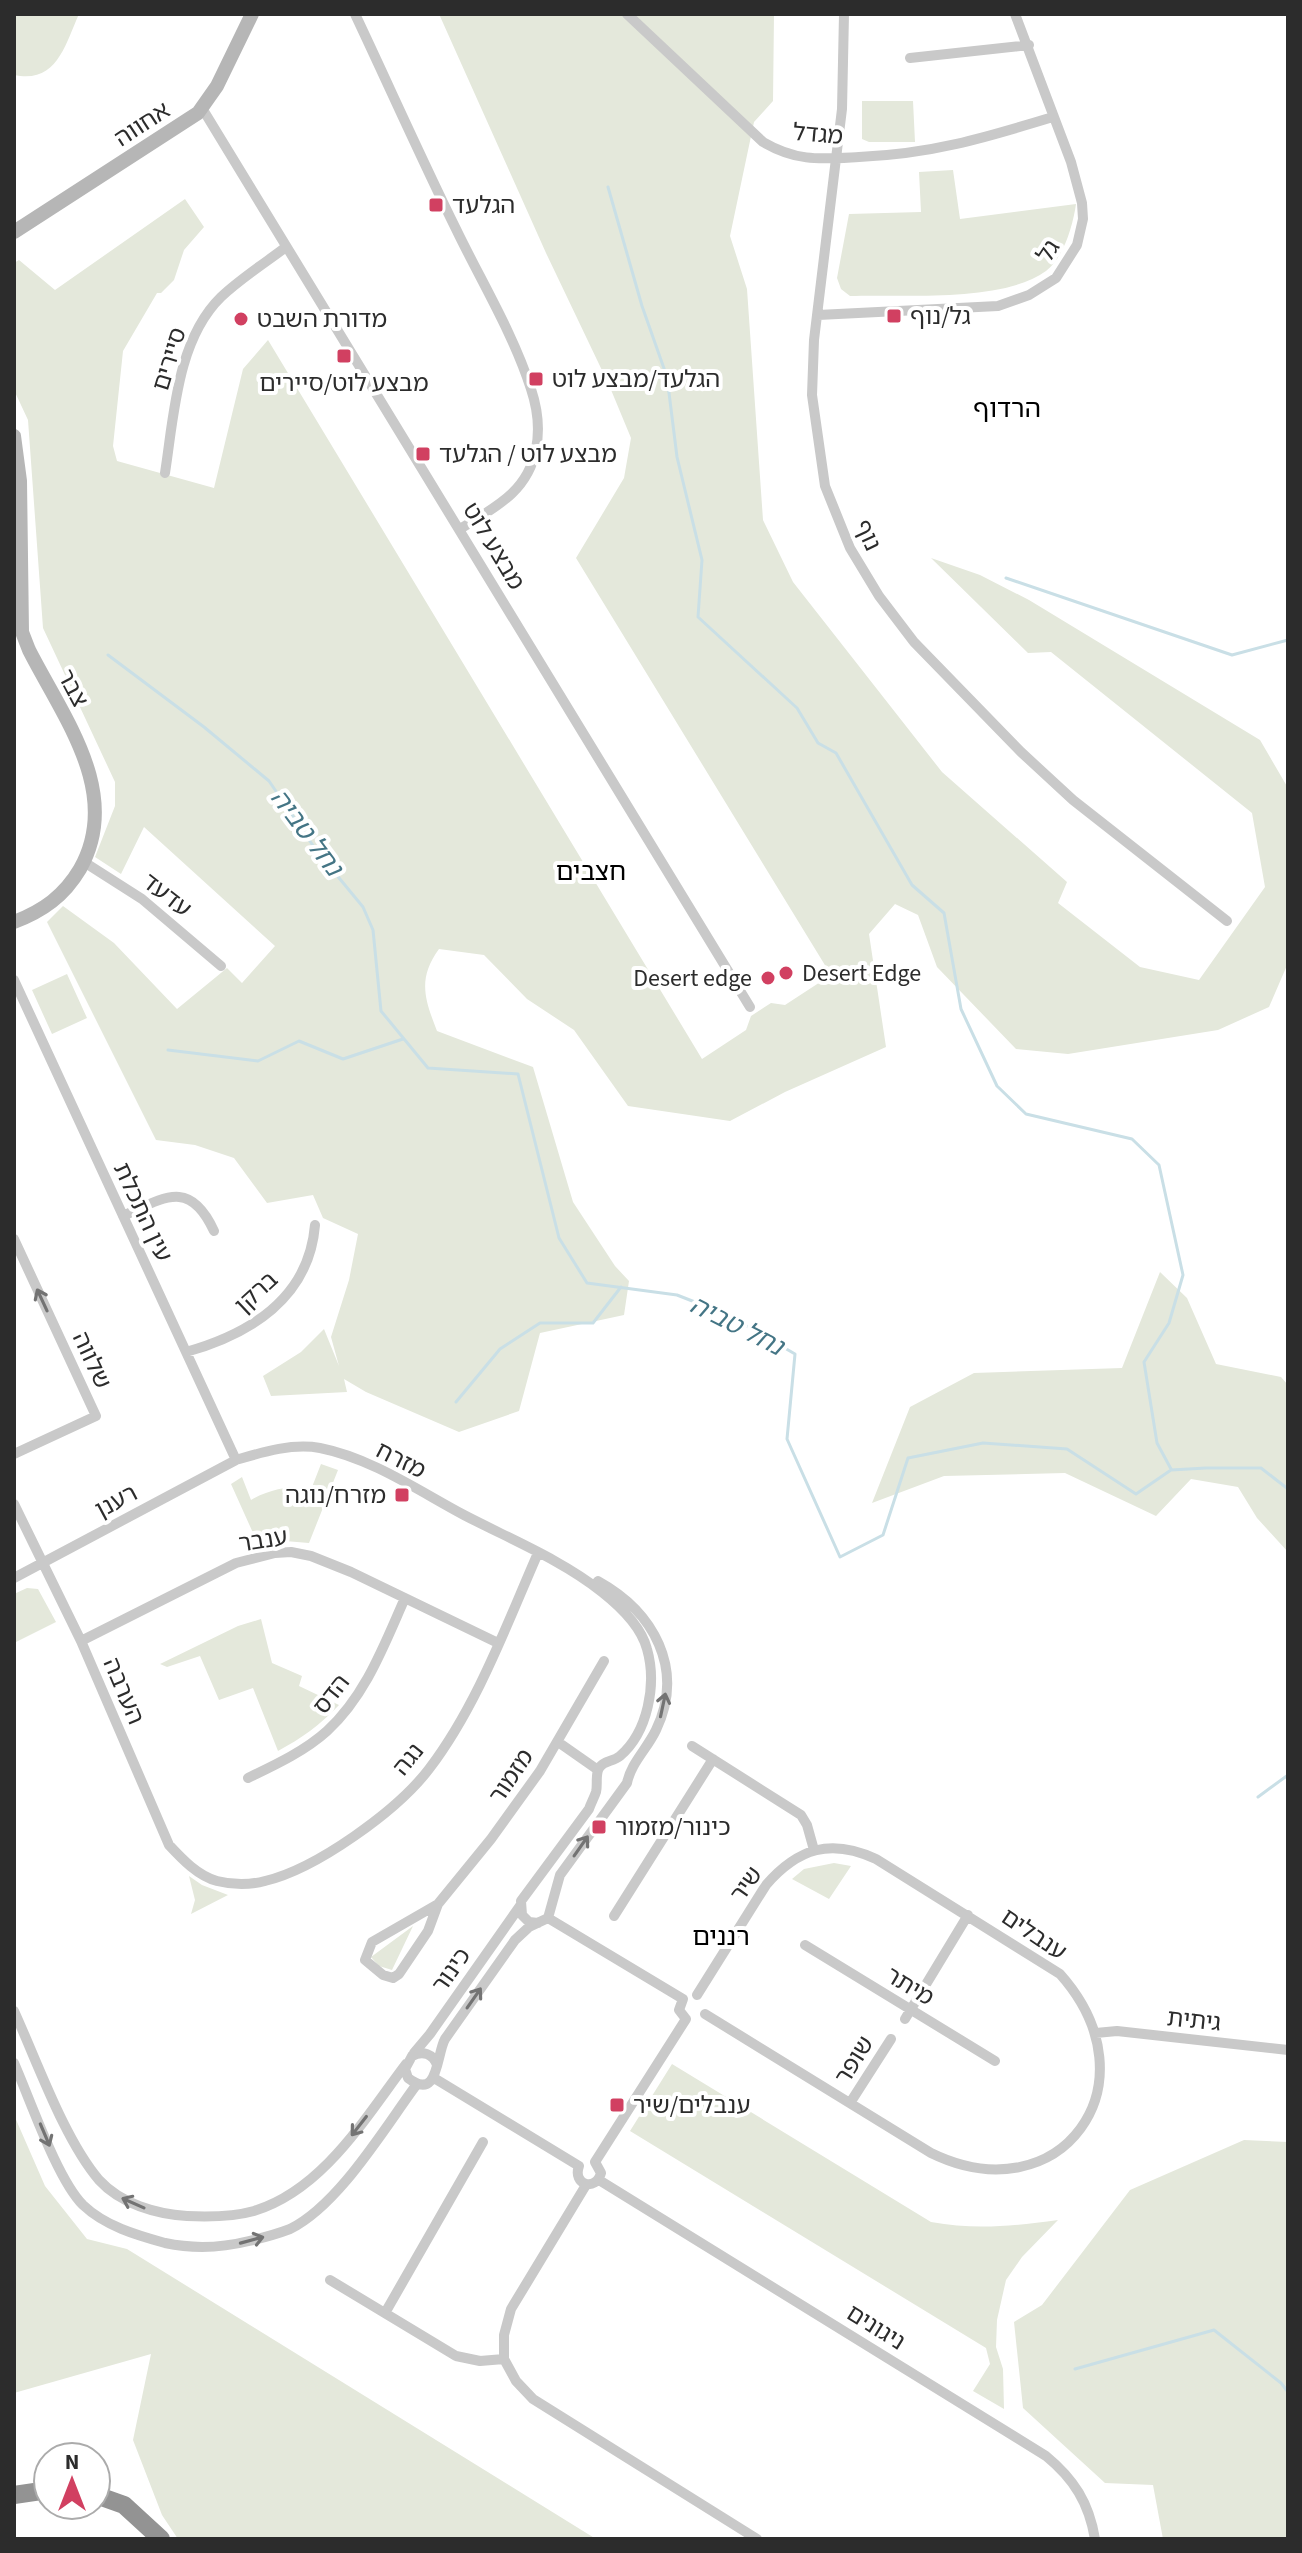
<svg xmlns="http://www.w3.org/2000/svg" width="1302" height="2553" viewBox="0 0 1302 2553" font-family="'Source Sans 3','Noto Sans Hebrew',sans-serif">
<rect width="100%" height="100%" fill="#fff"/>
<path fill="#e4e8db" d="M14,14h65c-14,31 -22,70 -65,61z
M439,14h335l-1,87 -19,21 -24,114 17,53 16,231 30,62 149,190 125,110 -9,21 82,64 59,13 66,-93 -13,-74 -201,-161 -23,1 -97,-95 49,17 49,25 231,140 28,48v175l-19,44 -51,23 -150,24 -52,-5 -79,-82 -19,-52 -23,-11 -26,30 17,113 -101,45 -55,29 -102,-15 -54,-76 -47,-31 -43,-44 -45,-6c-22,30 -14,51 -2,82l96,36 40,135 42,64 14,15 -5,34 -84,18 -21,78 -60,21 -93,-40 -22,-13 3,13 -76,4 -8,-20 38,-24 23,-23 15,37 -8,-29 18,-57 9,-46 -35,-16 -10,-23 -46,8 -33,-45 -39,-13 -39,-5 -109,-218 16,-16 51,37 63,66 50,-41 15,15 33,-37 -131,-119 -23,47 -26,-17 20,-51v-24l-72,-154 -15,-208 -14,-30v-127l5,-3 36,30 130,-91 19,28 -20,23 -10,30 -13,13h-4l-34,58 -10,95 4,15 97,27 29,-119 25,-29 434,719 44,-29 5,-14 20,-13 14,2 46,-30 -255,-417 48,-80 7,-40 -22,-53 -63,-132z
M862,101h51l2,41h-46l-7,-3z
M953,170l7,49 116,-15c-3,21 -12,53 -30,67 -44,32 -142,23 -196,25l-9,-7 -4,-11 12,-64 72,-2 -2,-40z
M67,974l20,44 -35,16 -20,-44z
M1160,1272l27,26 29,66 65,13 7,8v167l-31,-34 -19,-31 -47,-8 -35,37 -91,-43 -121,3 -72,27 38,-96 64,-34 148,-5z
M321,1464l17,6 -29,73 -36,-3 -15,4 -27,-60 11,-7 9,23c19,-11 38,-14 61,-13z
M27,1588l11,1 18,33 -42,21v-49z
M261,1619l11,44 30,13 -3,10 40,19c-19,20 -37,33 -61,46l-25,-63 -34,12 -19,-44 -33,11 -7,-3 78,-38z
M834,1863l17,3 -22,33 -37,-20 12,-10z
M189,1876l13,9 26,10 -37,19 4,-14z
M413,1926l-21,44 -13,-4 -8,-9z
M672,2064l259,158c44,8 83,4 127,-2l-36,37 -16,23 -9,40 -1,27 7,22 1,40 -31,-18 17,-27 -4,-16 -356,-217z
M14,2115l31,71 42,53 40,10 469,290h-418l-16,-24 -29,-75 18,-86 -137,39z
M1244,2140l44,2v397h-125l-10,-54 -48,-2 -82,-75 -9,-86 28,-17 88,-115z"/>
<g fill="none" stroke-linecap="round" stroke-linejoin="round">
<path stroke="#c9dfe6" stroke-width="3" d="M608,187l34,119 25,71 10,80 25,103 -4,57 99,91 21,35 18,10 76,132 32,28 17,96 36,77 29,28 106,25 27,26 24,110 -14,48 -25,39 13,81 14,26
M1006,578l226,77 56,-15
M108,655l96,72 65,54 47,69 47,57 10,23 8,81 47,57 90,6 41,164 28,45 90,12 51,20 67,39 -8,85 53,118 43,-22 25,-77 75,-15 84,6 69,45 35,-24 35,-2h55l27,21
M168,1050l90,11 41,-20 44,18 60,-20
M456,1402l44,-53 40,-26h53l28,-36
M1258,1797l30,-22
M1075,2369l139,-39 67,53 7,9"/>
<path stroke="#c9c9c9" stroke-width="10" d="M355,14c34,72 66,144 101,215 25,52 57,104 75,160 6,18 9,40 5,60 -8,43 -42,59 -76,80
M627,14l136,128c34,20 58,17 96,15 73,-3 125,-19 194,-40
M844,14l-2,95 -28,231 -2,55 13,91 25,62 29,48 35,46 107,110 52,48 154,121
M910,58l119,-13
M202,108l548,899
M818,315l180,-9 31,-11 27,-17 21,-33 6,-26 -1,-16 -11,-41 -56,-148
M165,473c9,-58 12,-133 56,-176 20,-19 44,-34 65,-50
M84,862l58,37 79,67
M14,980l222,480
M123,1216c42,-19 67,-37 91,15
M14,1239l82,177 -82,38
M186,1352c64,-18 123,-54 129,-127
M14,1504l67,137 88,204c13,14 29,31 48,36 16,4 33,4 48,0 51,-12 132,-70 164,-112 48,-63 77,-143 109,-216
M14,1578l222,-118c27,-8 56,-17 84,-12 51,10 99,43 144,67 46,24 98,45 138,77 19,15 39,34 45,57 10,35 1,83 -27,107 -7,6 -16,4 -21,12 -4,7 -1,16 -3,24 -2,6 -5,11 -7,17l-68,92 1,14 7,7 9,1
M81,1641l155,-78 39,-10 16,-1 20,4 40,16 147,71
M558,1742l40,28
M692,1746l109,69 6,10 7,25
M248,1778c27,-13 57,-27 79,-47 39,-36 57,-86 78,-133
M438,1904l-66,38 -7,18 18,15 10,3 6,-4 29,-43 10,-27 53,-65 49,-68 64,-110
M614,1916l99,-157
M548,1918l135,81
M805,1945l190,116
M697,1995l69,-110c32,-37 65,-47 110,-26l184,115c98,110 0,242 -129,179l-226,-139
M683,1999l-4,11 7,9
M14,2011c23,50 50,128 85,169 22,24 57,34 88,36 23,1 46,1 67,-5 69,-21 111,-93 152,-147
M905,2019l63,-104
M1096,2033l21,-2 171,19
M414,2053l16,-19 90,-128
M14,2063c16,36 43,116 69,142 22,21 53,30 82,38 28,6 56,5 84,-2 13,-3 28,-7 41,-12 49,-24 95,-102 127,-145
M437,2065c-4,-11 -14,-15 -25,-9l-7,13 3,9c31,24 28,-23 37,-39l70,-99 14,-13 19,-9 12,-43 67,-92c4,-20 20,-34 29,-53 29,-61 -2,-118 -58,-149
M434,2078l145,88
M850,2103l41,-64
M595,2162l91,-143
M579,2166c-7,19 17,26 22,7l-6,-11
M599,2180l447,276c28,23 43,47 49,83
M586,2185l-75,124 -7,26v24l12,22 17,18 224,140
M330,2280l126,76 24,5 24,-2
M385,2313l98,-171"/>
<path stroke="#b6b6b6" stroke-width="14" d="M14,232l184,-119 19,-27 35,-72
M14,436l6,45 2,151 7,18c34,67 94,143 51,219 -16,27 -37,42 -66,53"/>
<path stroke="#939393" stroke-width="18" d="M14,2495l34,-5
M96,2495l28,10 37,34"/>
</g>
<defs><path id="oneway-shaft" d="M-6 0H5M1.5-3L5.5 0L1.5 3" fill="none" stroke-width="1.6" stroke-linecap="round" stroke-linejoin="round" transform="scale(2)"/></defs>
<g stroke="#737373">
<use href="#oneway-shaft" transform="translate(42 1300) rotate(-115)"/>
<use href="#oneway-shaft" transform="translate(663 1705) rotate(-78)"/>
<use href="#oneway-shaft" transform="translate(581 1846) rotate(-55)"/>
<use href="#oneway-shaft" transform="translate(474 1998) rotate(-55)"/>
<use href="#oneway-shaft" transform="translate(359 2126) rotate(128)"/>
<use href="#oneway-shaft" transform="translate(45 2135) rotate(67)"/>
<use href="#oneway-shaft" transform="translate(133 2203) rotate(-156)"/>
<use href="#oneway-shaft" transform="translate(252 2240) rotate(-15)"/>
</g>
<g fill="#d14061" stroke="#fff" stroke-width="3">
<rect x="428" y="197" width="16" height="16" rx="4"/>
<rect x="886" y="308" width="16" height="16" rx="4"/>
<circle cx="241" cy="319" r="8"/>
<rect x="336" y="348" width="16" height="16" rx="4"/>
<rect x="528" y="371" width="16" height="16" rx="4"/>
<rect x="415" y="446" width="16" height="16" rx="4"/>
<circle cx="786" cy="973" r="8"/>
<circle cx="768" cy="978" r="8"/>
<rect x="394" y="1487" width="16" height="16" rx="4"/>
<rect x="591" y="1819" width="16" height="16" rx="4"/>
<rect x="609" y="2097" width="16" height="16" rx="4"/>
</g>
<g text-anchor="middle" stroke-width="8" stroke-linejoin="round" paint-order="stroke">
<g font-size="24" fill="#2c2c2c" stroke="#fff">
<text transform="translate(142 124) rotate(-33)" y="8">אחווה</text>
<text transform="translate(818 134) rotate(5)" y="8">מגדל</text>
<text transform="translate(1048 251) rotate(-57)" y="8">גל</text>
<text transform="translate(169 359) rotate(-73)" y="8">סיירים</text>
<text transform="translate(868 535) rotate(65)" y="8">נוף</text>
<text transform="translate(494 546) rotate(59)" y="8">מבצע לוט</text>
<text transform="translate(73 688) rotate(62)" y="8">צבר</text>
<text transform="translate(167 895) rotate(38)" y="8">עדעד</text>
<text transform="translate(143 1212) rotate(65)" y="8">עין התכלת</text>
<text transform="translate(256 1292) rotate(-43)" y="8">ברקן</text>
<text transform="translate(92 1360) rotate(65)" y="8">שלווה</text>
<text transform="translate(401 1460) rotate(27)" y="8">מזרח</text>
<text transform="translate(116 1501) rotate(-28)" y="8">רענן</text>
<text transform="translate(263 1540) rotate(-9)" y="8">ענבר</text>
<text transform="translate(124 1691) rotate(67)" y="8">הערבה</text>
<text transform="translate(331 1694) rotate(-52)" y="8">הדס</text>
<text transform="translate(408 1759) rotate(-51)" y="8">נגה</text>
<text transform="translate(511 1776) rotate(-56)" y="8">מזמור</text>
<text transform="translate(746 1884) rotate(-55)" y="8">שיר</text>
<text transform="translate(1034 1934) rotate(34)" y="8">ענבלים</text>
<text transform="translate(451 1970) rotate(-55)" y="8">כינור</text>
<text transform="translate(910 1986) rotate(31)" y="8">מיתר</text>
<text transform="translate(1194 2020) rotate(6)" y="8">גיתית</text>
<text transform="translate(854 2060) rotate(-58)" y="8">שופר</text>
<text transform="translate(876 2327) rotate(32)" y="8">ניגונים</text>
</g>
<g font-size="24" fill="#2c2c2c" stroke="#fff" text-anchor="start">
<text x="452" y="213">הגלעד</text>
<text x="910" y="324">גל/נוף</text>
<text x="257" y="327">מדורת השבט</text>
<text x="552" y="387">הגלעד/מבצע לוט</text>
<text x="344" y="391" text-anchor="middle">מבצע לוט/סיירים</text>
<text x="439" y="462">מבצע לוט / הגלעד</text>
<text x="802" y="981">Desert Edge</text>
<text x="752" y="986" text-anchor="end">Desert edge</text>
<text x="386" y="1503" text-anchor="end">מזרח/נוגה</text>
<text x="615" y="1835">כינור/מזמור</text>
<text x="633" y="2113">ענבלים/שיר</text>
</g>
<g font-size="26" fill="#000" stroke="#fff">
<text x="1007" y="417">הרדוף</text>
<text x="591" y="880">חצבים</text>
<text x="721" y="1945">רננים</text>
</g>
<g font-size="26" font-style="italic" fill="#447585" stroke="#fff">
<text transform="translate(307 832) rotate(53)" y="9">נחל טביה</text>
<text transform="translate(737 1325) rotate(27)" y="9">נחל טביה</text>
</g>
</g>
<rect width="1302" height="2553" fill="none" stroke="#2c2c2c" stroke-width="32"/>
<g transform="translate(72 2481)"><circle r="38" fill="#ffffff" stroke="#ababab" stroke-width="2"/>
<path d="M0-6L14 30L0 20L-14 30Z" fill="#d14061"/>
<text y="-12" font-size="22" font-weight="bold" text-anchor="middle" fill="#2c2c2c">N</text>
</g>
</svg>
